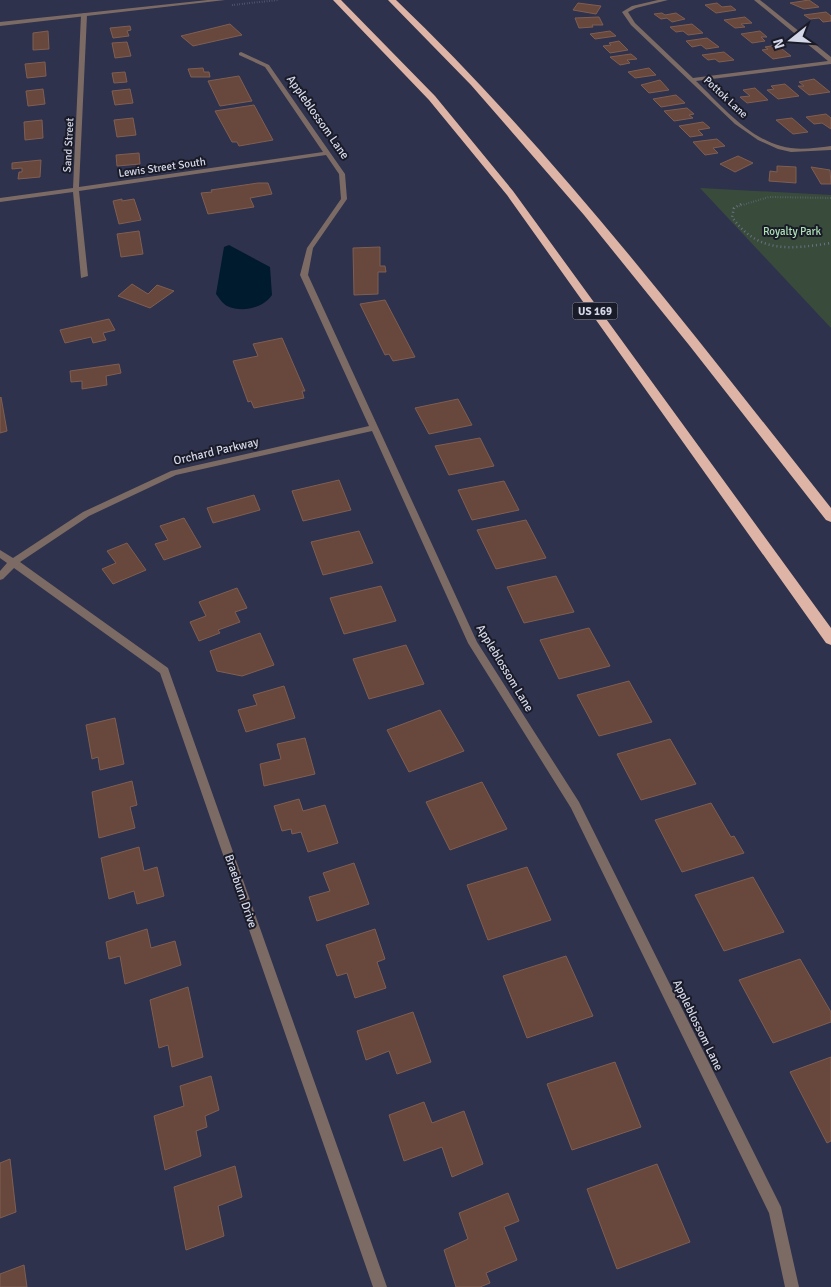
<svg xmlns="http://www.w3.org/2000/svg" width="831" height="1287" viewBox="0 0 831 1287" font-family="Signika,sans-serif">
<rect width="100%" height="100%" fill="#2f324d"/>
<path fill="#394c3b" d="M700,188l131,7v133z"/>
<path fill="#001a2e" d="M229,245l41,22 2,28c-9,13 -29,18 -45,11 -4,-2 -8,-8 -11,-12l8,-47z"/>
<path fill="#68483c" stroke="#7f5e52" d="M809,0l10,7 -15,2 -14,-6z
M578,3l23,3 -5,8 -23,-4z
M717,3l5,4 9,-1 5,4 -20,3 -11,-8z
M826,12l5,4v5l-8,1 -4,-4 -9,1 -6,-4z
M662,13l3,2 11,-2 9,6 -13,3 -5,-4 -6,1 -7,-5z
M599,17l4,8h-11l1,2 -14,1 -4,-10z
M745,17l7,6 -11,1 4,3 -10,1 -11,-8z
M230,24l12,11 -49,11 -12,-10z
M692,24l11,9 -15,2 -5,-4 -7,1 -6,-5z
M130,26l1,4 -4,1 2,5 -16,2 -3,-10z
M48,31l1,18 -16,1v-17z
M610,31l6,5 -21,3 -5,-5z
M760,31l7,6h-6l4,4 -13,2 -11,-9z
M707,38l12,9 -13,2 -5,-4 -9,2 -6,-6z
M619,41l9,9 -18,3 -7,-7 8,-1 -2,-2z
M127,42l4,14 -16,2 -3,-15z
M777,45l14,11 -18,3 -11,-9 6,-1 -3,-2z
M724,52l10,8 -15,2 -4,-3 -7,1 -6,-5z
M631,54l6,5 -10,1 3,3 -10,2 -10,-8z
M45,62l1,14 -19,2 -2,-14z
M203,68l1,4h5l1,5h-19l-3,-8z
M649,68l7,7 -21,3 -7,-6z
M125,72l2,10 -13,1 -2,-10z
M239,76l13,25 -32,5 -12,-25z
M814,79l16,13 -21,3 -11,-9h6l-5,-4z
M660,80l9,10 -20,3 -8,-8z
M785,84l14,12 -21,3 -11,-9 7,-1 -3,-3z
M755,88l13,12 -21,3 -7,-6 10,-1 -7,-6z
M43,89l2,15 -17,2 -2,-15z
M130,89l3,14 -18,2 -3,-14z
M676,95l9,8 -24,4 -8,-8z
M254,105l19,35 -34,6 -2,-4h-5l-17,-31z
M687,108l7,6 -5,1 4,3 -19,3 -10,-10z
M826,114l5,4v11l-9,-6 -8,1 -8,-7z
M133,118l3,17 -19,2 -3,-17z
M792,118l16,14 -15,2 -17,-14z
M42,120l1,18 -18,2 -1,-18z
M703,122l7,6 -12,2 5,5 -13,2 -11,-11z
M717,139l8,7 -12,2 5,5 -13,2 -12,-13z
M139,153l1,11 -23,2 -1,-11z
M738,156l15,7 -18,9 -15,-8z
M41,160l-1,17 -22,2 1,-7h3v-4l-10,1v-6z
M777,166l19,1v16l-27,-2 1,-10 7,1z
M811,167l19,3 1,14h-10z
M258,183h10l4,11 -22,4 4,9 -46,7 -7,-21 11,-1 -1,-2z
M122,199v2l12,-2 7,21 -22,4 -6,-23z
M139,231l4,23 -22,3 -4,-23z
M380,247v19h5l1,6h-8v22l-24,1 -1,-47z
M132,284l16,10 9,-9 17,6 -24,17 -32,-12z
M385,300l30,57 -22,4 -4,-7 -4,1 -25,-51z
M109,319l6,11 -12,3 3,7 -13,3 -2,-6 -26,6 -5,-13z
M282,338l23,53h-3l2,7 -50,10 -3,-7 -3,1 -15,-41 25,-5 -5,-12z
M119,364l2,9 -15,3 1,9 -25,4v-8l-11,1 -1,-11z
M1,397l6,34 -7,2v-35z
M458,399l14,26 -43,9 -14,-26z
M480,438l14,28 -45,9 -14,-29z
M339,480l12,30 -48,11 -11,-30z
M504,481l15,29 -47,10 -14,-30z
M254,495l6,15 -47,13 -6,-15z
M184,518l17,29 -37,13 -9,-16 13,-4 -8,-14z
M526,520l20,38 -50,11 -19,-39z
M359,531l14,32 -50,12 -12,-33z
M127,543l19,27 -33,14 -11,-15 14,-6 -9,-12z
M556,576l18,36 -50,11 -17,-36z
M381,586l15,35 -52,13 -14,-36z
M237,588l10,20 -12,4 5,10 -22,8 2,3 -21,8 -9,-19 16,-6 -7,-14z
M589,628l21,38 -51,13 -19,-39z
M260,633l14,32 -32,11 -25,-5 -7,-20z
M406,645l18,39 -55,15 -16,-40z
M629,681l23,41 -53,14 -22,-41z
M284,686l11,32 -49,14 -8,-22 19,-5 -4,-10z
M440,710l24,41 -55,21 -22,-42z
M115,718l9,46 -24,6 -2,-13 -6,2 -6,-34z
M305,738l10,36 -51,12 -4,-22 21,-5 -4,-15z
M670,739l26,45 -55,16 -24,-46z
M132,781l5,24 -7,2 5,21 -36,10 -7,-46z
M482,782l25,47 -57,21 -24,-48z
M299,799l4,12 22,-6 13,38 -30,9 -7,-20 -9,2 -1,-5 -9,2 -8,-25z
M711,803l20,34 3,-1 10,17 -62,19 -27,-52z
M139,847l5,24 13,-4 7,29 -27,8 -3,-13 -25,8 -8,-41z
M354,863l15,41 -52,17 -8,-24 21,-6 -7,-18z
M527,867l24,53 -63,20 -21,-55z
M753,877l31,55 -60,19 -29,-56z
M147,929l4,19 24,-7 6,24 -56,19 -5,-28 -11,3 -3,-17z
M375,929l10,30 -8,3 9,26 -31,10 -8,-25 -10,3 -11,-31z
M566,956l27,60 -66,22 -24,-62z
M800,959l31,53v10l-58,21 -34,-63z
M188,987l15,70 -31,10 -4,-22 -9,3 -9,-48z
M413,1012l18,50 -34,12 -8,-23 -23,9 -9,-29z
M831,1057v84l-4,2 -37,-71z
M615,1062l26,65 -69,23 -25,-66z
M211,1076l8,34 -14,6 2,11 -11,4 5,25 -36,14 -11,-54 30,-10 -4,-20z
M424,1102l8,21 32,-12 19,53 -31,13 -10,-30 -38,14 -15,-46z
M10,1159l6,53 -16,6v-55z
M657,1164l33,78 -73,27 -30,-80z
M235,1166l7,31 -24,9 6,30 -38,14 -12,-63z
M508,1193l11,28 -15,6 13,33 -31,13 4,10 -10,4h-24l-12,-37 24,-11 -9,-26z
M24,1265l3,22h-27v-13z"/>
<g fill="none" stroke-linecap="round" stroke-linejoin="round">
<path stroke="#6c6f86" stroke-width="2" stroke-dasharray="0.5 2" stroke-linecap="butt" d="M232,5l46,-5
M739,206l30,-9 62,1"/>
<path stroke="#6c6f86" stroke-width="2.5" stroke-dasharray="1 3" stroke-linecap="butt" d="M741,204l-7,4 -2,9c26,37 59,32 99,26"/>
<path fill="#7c6b65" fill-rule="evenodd" d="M658,0h10l-32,8 -8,4 7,11 58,55 135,-17 -74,-61h6l71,57v7l-135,17c25,24 51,56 85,65 16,5 34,2 50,0v4l-40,2 -13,-3 -20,-9 -23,-16 -104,-99 -9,-13 10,-6z
M84,13l3,2 -8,172 244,-35 -58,-85 -26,-12v-2l2,-1 28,13 76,109 2,25 -34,49 -5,27 169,367 102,160 202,405 18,80h-14l-16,-74 -198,-405 -103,-165 -96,-212 -196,44 -87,41 -69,46 148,106 1,3 218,616h-14l-213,-614 -146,-105 -11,11 -3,1v-9l7,-8 -7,-5v-8l13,8 70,-46 88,-41 198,-45 -69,-151 7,-27 34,-49 -2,-25 -13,-19 -247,36 9,85 -7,2 -8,-86 -73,10v-4l73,-10 8,-173z"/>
<path fill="#7c6b65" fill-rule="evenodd" d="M208,0h17l-225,26v-4z"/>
<path fill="#ddb4a5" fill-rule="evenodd" d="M333,0h8l94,96 78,95 318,437v17l-5,-2 -319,-448 -78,-95z
M388,0h8c161,154 297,334 435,508v14l-5,-2 -137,-175 -105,-130 -113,-130z"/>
</g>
<g text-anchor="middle" stroke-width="4" stroke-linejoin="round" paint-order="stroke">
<g font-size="11" fill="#d4d7e8" stroke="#1a1b28">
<text transform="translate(726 97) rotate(43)" y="4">Pottok Lane</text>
<text transform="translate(68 145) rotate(-87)" y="4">Sand Street</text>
<text transform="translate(162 167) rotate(-8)" y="4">Lewis Street South</text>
</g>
<g font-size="11" fill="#ade0b3" stroke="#1a1b28">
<text x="792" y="235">Royalty Park</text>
</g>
<rect fill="#1a1b28" stroke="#9c9fae" stroke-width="1" x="572.5" y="302.5" width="45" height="17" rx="4"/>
<g font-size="11" font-weight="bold" fill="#d4d7e8">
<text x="595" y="315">US 169</text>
</g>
<g font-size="12" fill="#d4d7e8" stroke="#1a1b28">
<text transform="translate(318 117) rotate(55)" y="4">Appleblossom Lane</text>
<text transform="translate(216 451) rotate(-13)" y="4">Orchard Parkway</text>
<text transform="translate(505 668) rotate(59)" y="4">Appleblossom Lane</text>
<text transform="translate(241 891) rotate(71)" y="4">Braeburn Drive</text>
<text transform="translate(698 1025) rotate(64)" y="4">Appleblossom Lane</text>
</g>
</g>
<g transform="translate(791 40) rotate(253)" stroke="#1a1b28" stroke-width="4" paint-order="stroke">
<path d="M0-4L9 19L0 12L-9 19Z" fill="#d4d7e8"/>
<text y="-8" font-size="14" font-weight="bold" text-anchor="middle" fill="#d4d7e8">N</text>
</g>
</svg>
